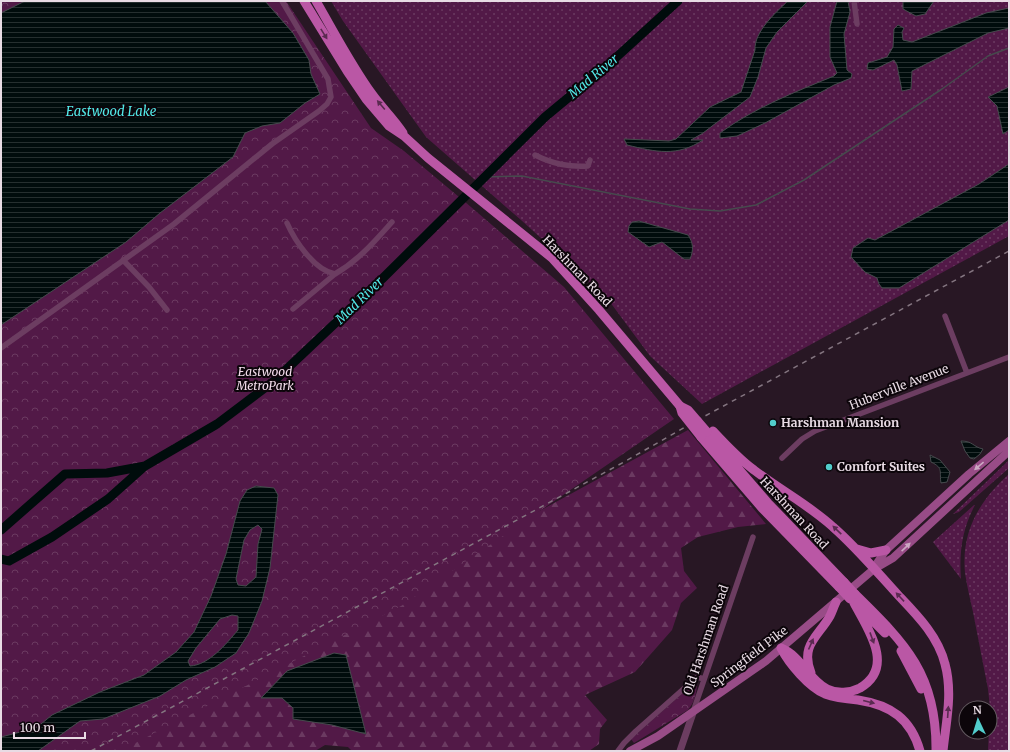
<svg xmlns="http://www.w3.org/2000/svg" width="1010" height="752" viewBox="0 0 1010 752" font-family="Merriweather,serif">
<defs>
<pattern id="grass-dots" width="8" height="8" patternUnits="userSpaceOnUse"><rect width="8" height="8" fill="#521947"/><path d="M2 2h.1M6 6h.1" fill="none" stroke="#6b3a61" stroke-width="1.8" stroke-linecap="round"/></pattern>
<pattern id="forest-firs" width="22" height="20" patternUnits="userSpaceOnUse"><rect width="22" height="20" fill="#521947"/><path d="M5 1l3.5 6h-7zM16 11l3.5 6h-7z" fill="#6b3a61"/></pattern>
<pattern id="park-crowns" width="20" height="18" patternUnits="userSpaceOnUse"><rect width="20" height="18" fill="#521947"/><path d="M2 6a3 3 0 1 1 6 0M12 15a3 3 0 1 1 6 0" fill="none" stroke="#6b3a61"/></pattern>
<pattern id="water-rules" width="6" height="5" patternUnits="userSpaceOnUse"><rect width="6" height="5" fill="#000c0c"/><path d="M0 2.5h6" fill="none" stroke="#252f2f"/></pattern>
</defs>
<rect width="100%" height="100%" fill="#281724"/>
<path fill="url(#grass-dots)" d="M331,1h678v235l-307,168 -52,-48 -43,-58 -86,-78 -95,-83 -83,-116z
M1009,460v8l-50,44 -6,2z
M1009,474v277h-21l2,-43 -2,-19c-5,-26 -10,-51 -15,-77 -3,-13 -6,-26 -8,-39 -4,-41 14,-72 44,-99z
M974,505h1c-13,24 -16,48 -14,74l-28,-37z"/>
<path fill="url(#forest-firs)" d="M688,430l78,94 -28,3 -40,10 -17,11 3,23 13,17 -16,15 -9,27 -37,42 -50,23 22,25 -7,9 -1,15 -10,7h-237l-4,-4 -23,-2 -10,6h-216z"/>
<path fill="url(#park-crowns)" d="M1,1h285l85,127 33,23 67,56 93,80 110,132 -273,187 -281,145h-119z
M693,684l4,2c-1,9 -3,17 -9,24l-49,30 -5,3 -3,-4z"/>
<path fill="url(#water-rules)" stroke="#464a4d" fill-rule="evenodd" d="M25,1h240l28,32 16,27 2,14 9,20 -15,9 -25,20 -18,3 -17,7 -12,24 -73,56 -34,29 -125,83v-312z
M788,1h20l-31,31 -11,16 -8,29 -8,20 -47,36 -12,7h12c-26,17 -47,12 -76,5l-3,-6 45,2 7,-2 34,-32 31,-15 14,-42c-1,-18 20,-37 33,-49z
M837,1h11l2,11 -6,22 3,36 5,4 -1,4 -17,7 -69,38 -28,13 -17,2v-5c34,-25 75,-41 114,-57l3,-3 -7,-16v-30z
M903,1h31l-9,13 -9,2 -13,-7z
M1009,8v20l-21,5 -76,38 -1,18 -9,2 -5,-26 -3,-5 -21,10 -6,-1 1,-6 19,-6 6,-10 1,-18 4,-4 6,3 -2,4 1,8 9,2 74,-29z
M1009,87v43l-6,4 -6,-28 -9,-9z
M1009,164v56l-110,68h-17l-3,-4 -2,-6 -12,-6 -14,-15 2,-9 15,-10 7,2 104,-56z
M639,221l49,14c5,7 6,15 2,24h-6l-22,-17 -13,5 -21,-15 1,-6 3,-4z
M961,441c12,0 12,6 22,8l-3,5 -6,5 -4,-1 -5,-7z
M930,455l10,5 10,12 -3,10 -6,1c-2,-11 3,-15 -10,-21z
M256,486l18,2 4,7 -8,73 -8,33 -13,32 -13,20 -21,14 -29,13 -26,16 -57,23 -23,2 -42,30h-37v-14l35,-9 16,-13 48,-23 44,-17 32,-23 18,-20 17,-36 15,-42 14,-53 7,-11zM258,525l4,4 -4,15 -2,33 -10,9 -8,-1 -2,-6 8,-39 6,-10zM232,615l6,1v14c-12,14 -29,35 -48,36l-2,-5 8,-13 24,-29z
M334,653l12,2 20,79 -34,-9 -39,-6v-11l-11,-10h-21l26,-27z"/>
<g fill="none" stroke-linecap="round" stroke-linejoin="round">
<path stroke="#464a4d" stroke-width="1.5" d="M484,177l38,-1 168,33 30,2 36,-6 48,-25 138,-91 46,-33 21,-8"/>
<path stroke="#000c0c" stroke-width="9" d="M1,530l64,-56 42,-1 38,-7 72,-42 57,-43 108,-102 163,-162 65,-54 68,-62
M1,559l8,2 43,-24 56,-38 37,-33"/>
<path stroke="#6c3d61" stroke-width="5.5" d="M854,1l3,23
M535,155c18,9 33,12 53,11l2,-6
M287,223c8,18 27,47 48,51 24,-14 39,-32 57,-52
M123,260l26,27 18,23
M293,309l42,-35
M945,316l22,57
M1,348l173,-124 98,-80 47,-33 8,-7 4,-7 -3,-18 -46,-78
M782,458l20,-19 13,-8 194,-74
M693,712l60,-175
M618,751l6,-8 12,-12 61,-54 7,2"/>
<path stroke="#6c3d61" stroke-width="7" d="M680,751l13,-38"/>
<path stroke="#984c87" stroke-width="8" d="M875,566l11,-16 83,-76 40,-33
M630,751l28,-15 108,-75 108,-92 19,-11 116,-107"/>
<path stroke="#ba57a5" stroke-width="9" d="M304,1l43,70 19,28 23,27 15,10 24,22 124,100 47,52 81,96
M316,1c18,31 35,64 56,93 10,14 22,25 31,39
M713,431c13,14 26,28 41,39 26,20 55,35 79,57 23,20 44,45 65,68 19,20 40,41 47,69 8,29 1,58 -2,87
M710,436l58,67 76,79
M701,437l61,71 77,79
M857,549l14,4 15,-3
M855,594c51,50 82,81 81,157
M861,609l24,24
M781,648c21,9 27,31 46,41 10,5 23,4 33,-1 36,-21 7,-60 -6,-85
M781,648c8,16 28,39 44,46 11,4 22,5 33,6 33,5 53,19 62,51
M901,651l20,38
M811,673c-11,-28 7,-36 19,-57 2,-4 4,-10 6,-14"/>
<path stroke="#847580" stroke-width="1.5" stroke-dasharray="5 5" stroke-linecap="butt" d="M91,751l533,-289 70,-40 315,-171"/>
<path stroke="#ba57a5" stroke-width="9" d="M680,406l8,4 19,22
M680,406l2,7 19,24
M844,582l11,12
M839,587l11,12"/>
</g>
<defs><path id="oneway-solid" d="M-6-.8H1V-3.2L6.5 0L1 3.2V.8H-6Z"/></defs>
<g fill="#5a2a50">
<use href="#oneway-solid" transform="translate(324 34) rotate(58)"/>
<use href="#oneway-solid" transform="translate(381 105) rotate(-130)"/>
<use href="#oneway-solid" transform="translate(837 530) rotate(-136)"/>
<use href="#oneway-solid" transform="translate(900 597) rotate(-133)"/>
<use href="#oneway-solid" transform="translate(872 638) rotate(70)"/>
<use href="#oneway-solid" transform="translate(811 644) rotate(-66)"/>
<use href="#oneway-solid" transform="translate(869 702) rotate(14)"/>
<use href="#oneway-solid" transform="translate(948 712) rotate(-86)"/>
</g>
<g fill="#cca9c3">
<use href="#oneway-solid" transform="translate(979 466) rotate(140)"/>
<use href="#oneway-solid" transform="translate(906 547) rotate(-43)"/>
</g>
<g fill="#52cdcc" stroke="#0c050a" stroke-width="1.5">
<circle cx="773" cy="423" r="4"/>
<circle cx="829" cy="467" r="4"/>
</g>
<g text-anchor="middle" stroke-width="4" stroke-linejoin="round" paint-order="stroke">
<g font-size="12" fill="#e8dbe4" stroke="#0c050a">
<text transform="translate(577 271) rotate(46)" y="4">Harshman Road</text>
<text transform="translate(899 387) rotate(-21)" y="4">Huberville Avenue</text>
<text transform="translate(794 513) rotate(47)" y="4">Harshman Road</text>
<text transform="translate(706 640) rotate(-71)" y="4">Old Harshman Road</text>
<text transform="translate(749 657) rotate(-37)" y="4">Springfield Pike</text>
</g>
<g font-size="12" font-style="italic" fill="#f2dceb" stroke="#0c050a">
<text x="265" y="376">Eastwood<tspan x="265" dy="14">MetroPark</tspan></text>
</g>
<g font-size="12" font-weight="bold" fill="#e8dbe4" stroke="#0c050a" text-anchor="start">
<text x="781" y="427">Harshman Mansion</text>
<text x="837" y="471">Comfort Suites</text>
</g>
<g font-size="13" font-style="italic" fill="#52e8e7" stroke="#0c050a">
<text transform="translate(593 76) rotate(-40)" y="5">Mad River</text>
<text x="111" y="116">Eastwood Lake</text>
<text transform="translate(359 300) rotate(-44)" y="5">Mad River</text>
</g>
</g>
<rect width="1010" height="752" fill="none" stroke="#e8dbe4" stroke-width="4"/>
<g transform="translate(978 720) rotate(356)"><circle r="19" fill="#0c050a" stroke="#645b61"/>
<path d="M0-3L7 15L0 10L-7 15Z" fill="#52cdcc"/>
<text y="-6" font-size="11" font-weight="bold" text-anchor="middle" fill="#e8dbe4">N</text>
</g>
<path d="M14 732v6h71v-6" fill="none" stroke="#e8dbe4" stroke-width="2"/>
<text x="20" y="732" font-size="12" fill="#e8dbe4" stroke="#0c050a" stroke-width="3" paint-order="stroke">100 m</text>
</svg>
